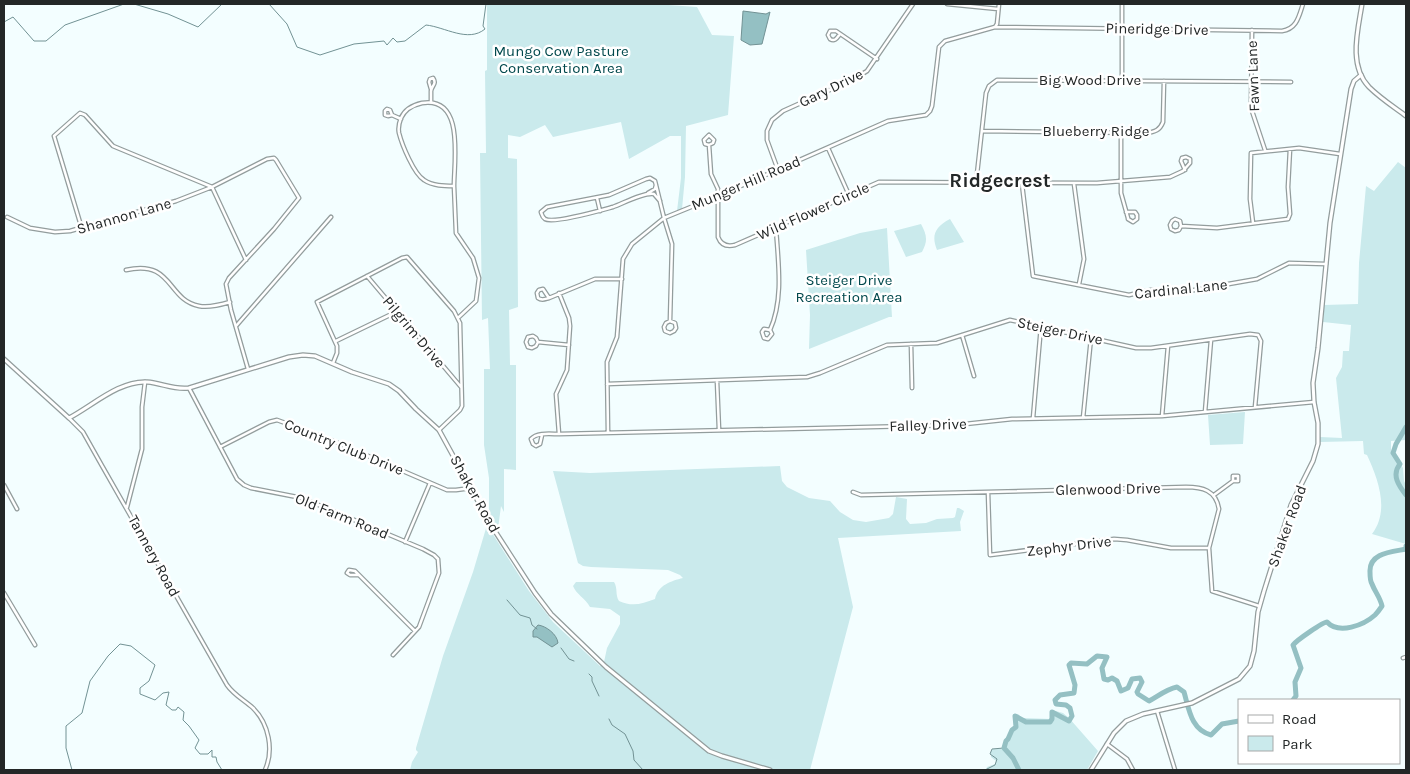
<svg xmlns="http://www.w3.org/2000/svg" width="1410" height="774" viewBox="0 0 1410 774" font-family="Karla,sans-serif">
<rect width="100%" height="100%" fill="#f3feff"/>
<path fill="#caeaec" d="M487,4h167l43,3 15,28 22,1 -6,79 -42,11 -1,51 -3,32 -5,2 4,-33v-42h-11l-41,23 -8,-37 -68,15 -8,-12 -25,12 -12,-2v23l9,1 1,148 -9,3 1,55h6v105l-12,-1v43l-3,-6 -3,23 -9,-13v-38l-5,-33v-76h6l-2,-51 -6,2 -2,-167h6l-1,-82 2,-1z
M1398,162l8,6v272l-15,1v13h3l9,14 1,13 2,4v68l-4,-3 4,-6 -34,-10c18,-24 6,-55 -5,-79l-3,-1 -1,-13 -43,1v-5l22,1 -6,-60 6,-11 1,-16h6l2,-26 -28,-3 1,-17 34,-1 1,-41 7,-77 8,5z
M950,219l14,23 -27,8c-6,-15 -2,-23 13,-31z
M921,224c6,11 7,17 1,28l-16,5 -12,-26z
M887,228l5,89h-3l-80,32 1,-34 -4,-65 54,-17z
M1245,412l-2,32 -33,1 -2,-30z
M780,466l2,15 5,6 22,11 21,3 10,11 13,8 13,2 23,-4 4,-4 3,-17 11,2 -1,20 4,5 16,-1 11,-4 16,-1 2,-1 2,-9h2l5,3 -4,11 1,9 -123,7 15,69 -43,163h-400l2,-8 6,-10 -2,-2v-2l27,-92 30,-84 14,-47 42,66 24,31 47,44 4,-4 3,-14 13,-24v-8l-10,-7 -20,-2c-5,-9 -14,-13 -17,-21l3,-4h38c4,6 1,13 5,19 13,6 23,3 36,-2 3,-14 16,-18 28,-21l-3,-3 -12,-5 -77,-3 -8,-1 -5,-3 -25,-92 37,2z
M1052,710l11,3 6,5 29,33 -11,19h-101l1,-3 8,-3 1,-3 -5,-4v-6l2,-2h10l7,-19 5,-5 -2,-10 5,-1 4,4 29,1 -1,-7z"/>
<path fill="#94c0c3" stroke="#729294" d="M743,11l23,3 4,-2 -8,32 -12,1 -9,-5z
M538,625c8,1 19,9 20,18l-6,4 -15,-10h-4v-6z"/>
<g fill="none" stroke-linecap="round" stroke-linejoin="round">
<path stroke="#729294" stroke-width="1" d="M134,4l34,10 30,13 24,-23
M269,4l18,20 10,23 23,8 34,-11 30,-3 3,4 6,-7 4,4 8,-1 21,-16c19,2 42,18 59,4l-2,-3 3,-22
M4,22l9,-5 21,24h12l19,-16 59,-21
M507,600l13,15 10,3 2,7 5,4
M561,648l8,11 5,2
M589,674l3,3v4l7,15
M609,719l3,6 13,9 8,17 1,9 9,10
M72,770l-6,-22v-22l16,-13 8,-32 18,-25 12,-12 11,2 24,19 -6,16 -9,7v6l15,6 8,-7 6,-1 -3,13 6,5h4l2,-3 6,5 -1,8 6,6 10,14 -4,8 5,6h8l4,-4v7h4l1,5 5,8
M985,770l10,-5 2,-6 -7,-5 2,-5 12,-1"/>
<path stroke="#94c0c3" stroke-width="5" d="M1406,427l-10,17 -3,9 7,11c-9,11 -1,22 6,31
M1293,700l3,-4 -1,-14 6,-14 -8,-23c4,-5 30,-23 34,-23 12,13 37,3 48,-7 2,-2 5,-6 7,-9 -2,-9 -7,-14 -10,-22 -2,-3 -2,-8 -2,-12 -1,-19 21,-20 36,-23v-3
M1019,770l-6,-12 -9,-10 2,-7 2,-2 4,-9 4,-3 -1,-11 11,6h24l2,-3v-7l17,9 3,-5 -2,-8 -4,-3 -10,-1 -1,-4 5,-5 14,-2 1,-8 -6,-20 2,-2 16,1 10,-8 10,1 -5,11 2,11 4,1 4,-2 5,3 4,10 7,-3 4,-9 8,-1 2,4 -5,10 1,2 11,7c9,-5 18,-12 28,-14l7,5c5,17 7,38 27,43l11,-11 17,-3"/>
<defs>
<path id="minor" d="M947,4l51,5
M995,27l2,-3 2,-20
M1252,30l-1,78 14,42
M840,34c-3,4 -5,8 -10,5l-2,-4 2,-4h6l41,28
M1122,80v-76
M431,102c0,-3 0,-7 0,-11 1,-6 6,-7 2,-13l-3,1 -1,3 2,7
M392,115l-4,1 -3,-1v-4l2,-2 3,1 2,5 9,4
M982,131l164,2c9,-1 14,-3 17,-11l1,-41
M1121,132v61l7,25v1l5,3 4,-3v-4l-2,-3h-9
M709,145l-4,-1 -1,-4 5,-5 5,5 -1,3 -4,2 2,29 7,15v48c3,8 9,10 17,8l144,-63 218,1 73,-6 13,-6 7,-8v-4l-4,-2 -4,1 -1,3 4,9
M828,148l21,47
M778,170l-11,-30v-9l5,-11 11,-9 71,-32 13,-8 46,-67
M976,183l10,-90 3,-7 8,-6 294,2
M1022,184l11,92 96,19 22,-5 32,2 74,-13 32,-16 37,1
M1074,184l10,75 -5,25
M454,186c0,-26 11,-90 -32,-83 -9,2 -17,6 -21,15 -2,5 -3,10 -2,15 3,12 15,41 25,47 9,6 20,6 30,6l2,47 17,25 6,20 -3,23 -17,16
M648,193l7,-4 1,-4
M597,198l3,13
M660,201l-6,-7c-10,-2 -30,9 -41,13 -11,3 -59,17 -68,12 -3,-2 -3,-4 -4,-7l6,-5 62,-12 37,-16 4,-1 5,3 9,37 8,26 -2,77 -4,2 -2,4 1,4 5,2 4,-2 2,-3 -1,-5 -5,-2
M7,217l23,11 25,4 15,-1 106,-30 36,-14 34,73
M1253,223l-3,-24 1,-46 48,-5 41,6
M1181,226l-2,4 -4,1 -4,-2 -1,-4 2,-4 3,-2 5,2 1,5 36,2 71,-9 2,-5 -2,-27 2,-38
M82,229l-28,-93 26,-23 5,2 28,31 99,41 55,-28 7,-1 2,2 23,38 -25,31 -45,49 -3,6 5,26 17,59
M126,270c47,-11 41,30 73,36 10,2 21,-1 31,-4
M367,276l94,111
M559,293l10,25 1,8 -3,44 -11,24 3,40
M549,298l-6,-9 -4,1 -2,3 1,5c4,3 7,1 11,0l46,-19h27
M236,326l95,-109
M770,330l2,4 -4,5 -4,-1 -2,-6 2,-3 6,1c14,-31 8,-69 6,-102
M962,335l12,41
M336,341l60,-29
M538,342l-2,4 -4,2 -4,-1 -2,-5 2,-5 5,-1 3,2 2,4 31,3
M911,344l1,44
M333,363l4,-10v-7l-20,-44 85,-44 5,-1 47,54 6,12 2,83 -2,4 -21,20
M717,381l2,49
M607,384l200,-7 13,-4 67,-28 50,-2 73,-23 126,28h15l99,-14 8,1 3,6 -6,66
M189,388l48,91 7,6 7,3 51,10 121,51 11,6 4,4 1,14 -20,54 -26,28
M1205,412l6,-72
M1162,416l6,-70
M69,418l14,14 18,32 126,221c7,10 17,15 26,23 16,16 21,42 12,62
M1033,418l8,-92
M1083,418l8,-80
M608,433l-1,-71 10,-25 6,-78 9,-15 32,-26 54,-22 170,-75 38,-6 4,-4 2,-5 7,-59 6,-6 50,-14 287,4c15,-2 17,-15 21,-27
M542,435l-2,9 -4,2 -3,-2 -2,-5c6,-7 20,-5 28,-5l397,-9 56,-6 150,-3 152,-14
M220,447l49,-25 8,-2 47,17 123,53h9l15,-2
M4,485l13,24
M853,492l8,3 325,-8c16,0 30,3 33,22l-10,39 3,43 47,15
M988,492l2,63 124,-16 13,1 44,8h38
M1214,495l19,-14v-5h5v5h-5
M127,507l15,-58v-42l3,-25
M405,542l25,-59
M358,575h-8l-3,-2 2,-3 6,1 60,60
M4,593l31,52
M1403,658l3,-1
M1157,711l18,59
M1107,744l20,15 6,11"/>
<path id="tertiary" d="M4,359l65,59c23,-12 51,-38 78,-36 15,1 26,8 42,6l100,-31 14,-2 12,1 37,16 37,12 10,7 17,18 23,21 52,95 44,68 16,21 55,53 103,84 13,5 48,14
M1091,770l23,-37 12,-12 17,-7 49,-11 47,-24 11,-13 4,-15 4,-39 6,-21 27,-86 22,-44 5,-17v-21l-4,-21 -1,-19 5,-35 12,-125 21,-134 3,-8 7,-6"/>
<path id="secondary" d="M1362,4c-4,26 -14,61 7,83 11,11 25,20 37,29"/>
</defs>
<use href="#minor" stroke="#939d9d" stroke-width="5"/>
<use href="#tertiary" stroke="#939d9d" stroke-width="5.5"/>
<use href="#secondary" stroke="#939d9d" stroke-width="5.5"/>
<use href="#minor" stroke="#fff" stroke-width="2.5"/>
<use href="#tertiary" stroke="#fff" stroke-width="3"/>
<use href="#secondary" stroke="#fff" stroke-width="3"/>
</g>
<g text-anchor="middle" stroke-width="5" stroke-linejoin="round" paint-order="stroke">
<g font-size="15" fill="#232727" stroke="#fff">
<text transform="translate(1157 29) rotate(1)" y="5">Pineridge Drive</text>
<text transform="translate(1253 76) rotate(-92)" y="5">Fawn Lane</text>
<text x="1090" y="85">Big Wood Drive</text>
<text transform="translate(831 88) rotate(-26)" y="5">Gary Drive</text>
<text x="1096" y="136">Blueberry Ridge</text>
<text transform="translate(746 183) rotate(-23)" y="5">Munger Hill Road</text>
<text transform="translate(813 211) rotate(-24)" y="5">Wild Flower Circle</text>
<text transform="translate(124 216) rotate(-16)" y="5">Shannon Lane</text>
<text transform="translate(1181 289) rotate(-6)" y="5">Cardinal Lane</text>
<text transform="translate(1060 331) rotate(12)" y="5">Steiger Drive</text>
<text transform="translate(414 332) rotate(50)" y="5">Pilgrim Drive</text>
<text transform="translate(928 425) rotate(-2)" y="5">Falley Drive</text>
<text transform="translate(344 447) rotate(22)" y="5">Country Club Drive</text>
<text transform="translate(1108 489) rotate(-1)" y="5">Glenwood Drive</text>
<text transform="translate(475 494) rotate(61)" y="5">Shaker Road</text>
<text transform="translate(342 516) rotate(22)" y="5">Old Farm Road</text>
<text transform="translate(1287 526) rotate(-70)" y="5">Shaker Road</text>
<text transform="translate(1069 546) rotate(-7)" y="5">Zephyr Drive</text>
<text transform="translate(154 556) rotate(61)" y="5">Tannery Road</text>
</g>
<g font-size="15" fill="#01484c" stroke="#fff">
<text x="561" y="56">Mungo Cow Pasture<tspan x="561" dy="17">Conservation Area</tspan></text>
<text x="849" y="285">Steiger Drive<tspan x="849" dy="17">Recreation Area</tspan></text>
</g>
<g font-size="20" font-weight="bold" fill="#232727" stroke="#fff">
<text x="1000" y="187">Ridgecrest</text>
</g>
</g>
<rect width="1410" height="774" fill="none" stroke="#232727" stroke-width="10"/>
<rect x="1238" y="699" width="162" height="65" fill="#ffffff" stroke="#a7a9a9"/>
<rect x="1248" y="715" width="25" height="8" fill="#ffffff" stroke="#a7a9a9"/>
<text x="1282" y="724" font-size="15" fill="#232727">Road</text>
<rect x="1248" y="736" width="25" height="15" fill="#caeaec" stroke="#a7a9a9"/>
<text x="1282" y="749" font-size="15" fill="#232727">Park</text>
</svg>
